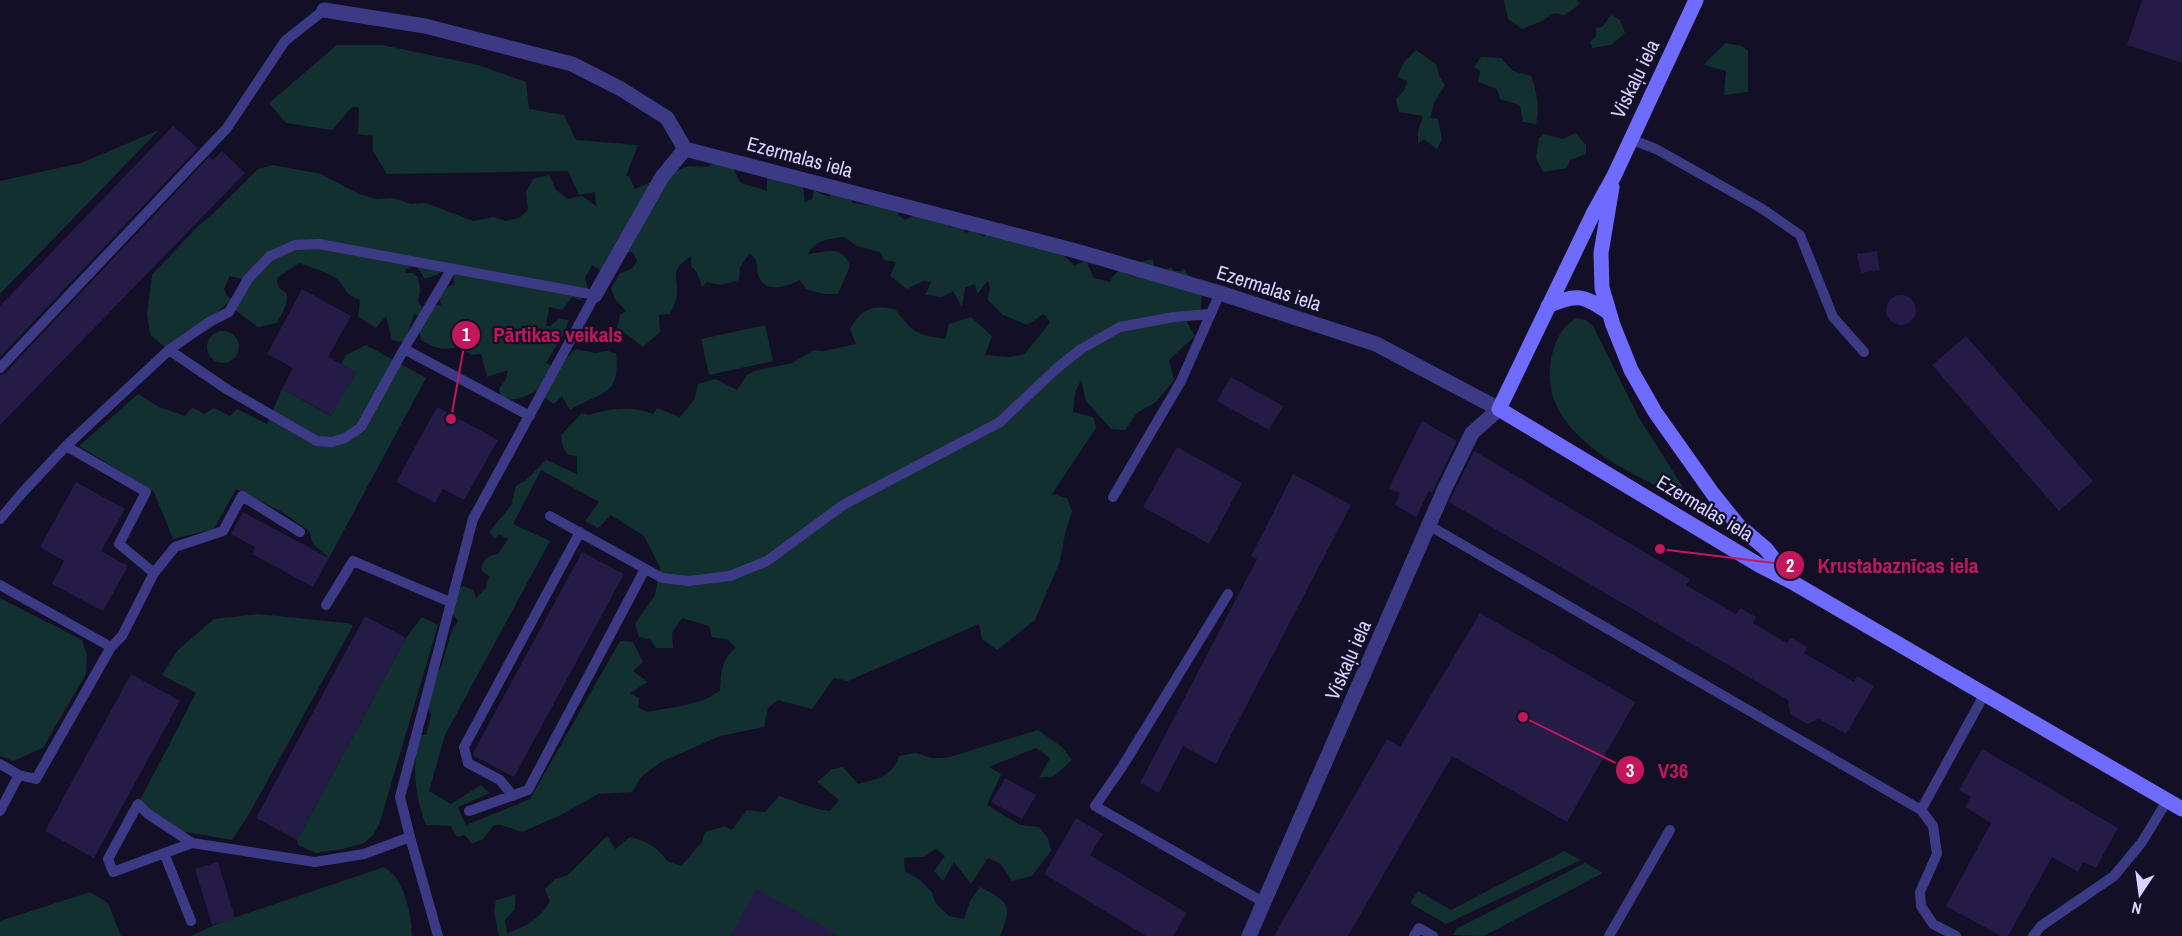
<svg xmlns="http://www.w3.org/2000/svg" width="2182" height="936" viewBox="0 0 2182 936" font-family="'Archivo Narrow',sans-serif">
<rect width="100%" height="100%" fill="#130f26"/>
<path fill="#12302f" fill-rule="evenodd" d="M1504,0h73l3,4 -15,11 -11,-2 -12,8 -20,8 -14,-10z
M1611,15l9,5 5,13 -14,12 -19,3 -2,-6 6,-6v-8l6,-1z
M1725,43l17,3 6,5v41l-24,3 2,-24 -22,-6c6,-9 14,-13 21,-22z
M337,45h45l96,20 48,17 3,27 35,6 12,25 62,5 -12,31h3l6,13 53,-23 19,1 10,-5 15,5 9,16 26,8v-14l36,10 2,15 7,-3 2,-9 15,7 4,-7 17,5 2,8 48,5 -2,7 7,5 8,-4 27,2 11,10 3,-6 10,6 1,5 11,-5 2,5 6,4 4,-5 74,22 12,11 12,-4 8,17 16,4 3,-6 8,-7 5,5 8,2 4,-13 15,-4 1,8 11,4 6,-4 3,4h7l3,-2 18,26 -2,19 -15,5 10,17 -26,24 5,20 -18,22 -19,11 -12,17 -14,-1 -25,-28 -5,-21 -6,13 -2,19 20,5 3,11 -44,66 15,4 5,13 -7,23 -5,27 -25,59 -38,30 -15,-11 -3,-15 -131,57 -14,-3 -22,31 -34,-9 -10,8 -4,19 -44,9 -59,26 -20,15 -9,15 -34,2 -35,20 -41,18 -21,-7h-7l-11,14 -11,5 -7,-9 -8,2 -6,-11 -25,-1c-11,-29 -15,-59 -6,-90h6l5,-20 -4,-10 6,-28 8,-10 11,-37 6,-9 -6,-8 4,-23 7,-4 10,4 3,8 10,-10 3,-12 -8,-6c2,-11 6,-14 17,-16l10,-15 -9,-5 -4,5 -6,-7 24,-29 -1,-2 4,-15 9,-5 21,-21 31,14v-18l-9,-1 -5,-7 -2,-13 21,-22 7,2c20,-7 44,-9 64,-1l4,-6 23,9 14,-17 4,-16 18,-5 21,11 10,-15 7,-4 38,-8 22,-13 10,1 32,-7 -6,-15c12,-21 22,-24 45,-20 18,24 20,25 50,30l4,-15 22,-7 21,19 -7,19 24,2 16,-3 25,-32 -6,-8 -17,11 -24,-10 -15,-15 2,-12 -2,-7 -11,13 -2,-10 -10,4 -3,19 -9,-16 -11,6 -17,-2 6,-13 -8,-1 -16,8 -17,-13 6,-14 -12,-2 -4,-8 -23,-6 -13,-9c-15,2 -29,3 -36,17 18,-2 34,-10 42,12l-12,28h-15l-17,-5 -6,-9c-10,5 -32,14 -40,-1 -6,-11 2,-14 -10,-26l-10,14 -1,13 -18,5 -14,-3 -5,5 -5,-15 -6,-6v-10c-22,16 -13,16 -14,39 -1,6 -4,13 -7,19l-11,1 1,17 -17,15 -26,-20 3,-12 6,-4 -11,-12 -4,-10 9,-16 12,-4 5,-8 -4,-9h-9l-23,19 -9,-6 -7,13 3,11 -7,11 -9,-3 -10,13 -13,-3 -3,19h4l9,-7 10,1 -5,13 -18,30 11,5 18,-19 20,4 12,-2 9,2c5,45 -16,38 -46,57l-8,-14 -8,8 -9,-6 4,-12c-20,5 -26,19 -49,10l-1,-7 7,-10 2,-9 -21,7 -6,-23 -10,1 -8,-6 1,-6c-16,10 -27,6 -43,-3l-2,-9 14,-25 8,-1 -2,-10 4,-7 11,-3v-20c-10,5 -20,13 -30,13l-4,-7 -5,-5 -9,3 -1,4h8l5,4 2,14 -2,11 4,5 -1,9 -7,-2 -7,22 -5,6 -10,-2 -6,-24 -10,12 -18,-11 2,-17c-19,-7 -13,-14 -25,-22 -10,-7 -25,-11 -36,-15l-22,15 1,9 9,7c1,11 -5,19 -10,29l-19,4 -23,-17 7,-31 -12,-3 -6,13 3,7 5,4 -13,10 -6,17 -33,20h-15l-15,-12 -3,-22 5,-38 45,-48 18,-15 43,-43 15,-4 48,9 38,20 17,5 17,-1 18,6 15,-1 47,18 21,-4 11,4 14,-3 9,-8 -2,-18 7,-13 16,-4 7,15 12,9 14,-3 14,10 -1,-14 -16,3 -11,-24 -181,3 -14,-23v-15l-15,-2 1,-27h-7l-20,23 -46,-7 -17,-20zM541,470l58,32 -14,19 13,7 13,-13 33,21 16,31 -5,28 -20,29 4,13 12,3 5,8h17l-1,-15 10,-15 27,8 3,11 15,2 9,9c-15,11 -15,25 -16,43l-16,9 -18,5 -39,7 -9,-5 1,-9 -9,-5 18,-11 -15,-11 10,-9 -10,-20 -13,-1 -90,158 -64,26 -8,-18 32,-14 -9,-8 -30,19 -22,-13 16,-56 105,-194 -37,-17z
M1416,50l21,15 2,11 6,9 -11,18 -4,15 8,1 4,20 -5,10 -13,-10 -6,5v-13l5,-15 -24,-4 -3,-13 9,-10 2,-8 -10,-4 7,-15z
M1481,57l20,1 12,13 18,5c6,16 9,31 5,48l-13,-2 -3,-17 -20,-6 -3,-10 -19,-7 2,-11 -6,-4z
M159,130l-159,164v-113l81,-18z
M1576,133l10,12v9l-16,6 -3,8 -24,4 -7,-14 3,-20 5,-4 19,5z
M1577,318l9,2 7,6 46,92 54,85c-56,-27 -156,-66 -142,-143 3,-17 10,-34 26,-42z
M765,325l8,36 -64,14 -8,-36z
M207 347a16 16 0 1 1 32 0a16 16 0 1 1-32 0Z
M366,345l60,33 -97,180 -16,-14 -4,-13 -27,-19 -46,-23 -22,40 -41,10 -19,-47 -75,-46 59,-52 21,13 26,9 7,-9 12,7 10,-6 16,8 7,-7 30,15 15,-35 49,27 25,-44 -15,-8 5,-9z
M0,598l82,42 5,15 -1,19 -43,74 -30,13 -13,-5z
M258,614l89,9 6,3 -104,188 -17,26 -51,-9 -43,-27 58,-111 -34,-18 16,-25 36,-31z
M422,617l16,8 -59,200 -6,10 -9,8 -21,6 -27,4 -18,-8 -1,-5 109,-202z
M1038,730l24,17 10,13 -18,16 -15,2 11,-20 -14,-10 -47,19 12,7 -14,31 33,20 19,2 9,11 3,13 -19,25 -20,5 -11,-17 -13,-6 -17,26 -17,-22 -11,19 -9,-10 11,-15 -9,-7 -13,8 -19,1 1,13 15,9 12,12 4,12 13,12 15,3 6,-18 10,-14c29,15 33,18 20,49h-501l-5,-24 2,-12 19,-5v14l-10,11 2,13c18,-6 34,-15 43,-32l-5,-12 10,-10 13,-4 39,-39 8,13 15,-12c16,4 28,10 37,24l14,5 21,-24 3,-10 20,-6 7,4 15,-20 18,2 14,-16 38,13 13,2 9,-11 -22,-18 15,-13 11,-2 15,17c18,-4 36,-9 41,-28l17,-3 15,5h15z
M1564,851l17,9 -135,64 -36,-21 8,-12 33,19z
M1585,863l18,10 -119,63 -31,-1 3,-6z
M384,867c21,12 27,46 28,69h-222l34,-15z
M90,892l18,11 13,33h-121v-15z"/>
<path fill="#241b47" d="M2142,0h40v63l-55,-18z
M173,126l25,22 -198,209v-51z
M222,151l23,22 -245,252v-50l5,-2 204,-216 4,3z
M1877,251l3,19 -19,3 -4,-19z
M302,289l49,27 -23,41 28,15 -24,44 -50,-27 11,-21 -26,-14z
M1886 310a15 15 0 1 1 30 0a15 15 0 1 1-30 0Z
M1966,336l127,145 -34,30 -127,-146z
M1231,377l52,29 -14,24 -52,-29z
M437,407l61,33 -34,60 -21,-11 -8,14 -39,-21z
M1422,421l35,20 -25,52 -3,-2 -13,26 -21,-12 5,-12 -11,-5z
M1177,447l65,36 -33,61 -66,-37z
M1474,451l216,128 -4,6 50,29 4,-6 16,9 -3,6 34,20 4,-5 17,9 -4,6 50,29 3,-6 17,10 -28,48 -27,-15 -12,5 -17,-10 -2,-14 -339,-198z
M1293,474l58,31 -135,259 -33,-18 -24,47 -19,-10 117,-224 -6,-3z
M76,482l49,27 -24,42 27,15 -25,45 -51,-27 12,-23 -24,-14z
M243,512l86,46 -16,29 -61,-33 3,-7 -24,-13z
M582,552l42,22 -110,203 -40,-21 -1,-3z
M1480,613l155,89 -68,120 -115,-66 -104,180h-74l113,-197 13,8z
M365,616l41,22 -109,202 -41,-22z
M131,674l49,27 -86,157 -49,-27z
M1982,749l136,79 -22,40 -13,-6 -5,10 -26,-15 -44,79h-7l-55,-30 45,-83 -26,-16 6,-10 -12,-7z
M1005,778l31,17 -14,24 -31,-17z
M1076,818l27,16 -13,21 97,58 -14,23h-27l-102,-62z
M218,862l17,56 -23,7 -17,-56z
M756,889l84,47h-110z"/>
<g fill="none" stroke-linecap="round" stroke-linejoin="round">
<path stroke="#3d3a85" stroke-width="10" d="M1630,139l26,10 105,59 39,27 33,82 31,35
M404,349l126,67
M169,350l59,40 89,51 15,1 13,-4 16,-11 43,-78 47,-79
M0,368l227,-240 58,-87 39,-31
M66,446l80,46 -27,52 35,29
M1113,497l68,-116 39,-88
M550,516l112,62 27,3 41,-5 37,-15 76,-56 157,-83 57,-54 24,-19 39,-22 54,-10 36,-3
M0,519l23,-27 43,-46 103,-96 40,-28 20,-10 19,-33 22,-23 25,-11 24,-1 276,51 -122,224 -73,278 10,40 -46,17 -49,8 -123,-19 -79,29 -5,-13 30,-55 10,10 44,29
M1430,526l491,284 12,16 4,28 -17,38 1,14 12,18 23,12
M0,585l111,62 11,-11 32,-63 21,-26 48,-16 19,-35 58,36
M1228,594l-106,173 -27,39 170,97
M326,605l27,-44 97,41
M0,764l19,11 17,4 75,-132
M513,796l-13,-16 -32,-17 -4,-16 116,-215
M1921,810l63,-115
M0,811l19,-36
M469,811l59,-21 117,-221
M410,837l28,99
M164,853l27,68
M1414,936l5,-8 14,8
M1609,936l61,-106
M2033,936l8,-10 73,-50 28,-34 25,-41"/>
<path stroke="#3d3a85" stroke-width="15" d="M324,10l101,16 147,38 49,25 46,29 18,31
M685,149l391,102 144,42 156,51 123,65 -27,24 -27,55 -196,448
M595,295l67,-118 23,-28"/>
<path stroke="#6f6bff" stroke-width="15" d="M1696,0l-82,176 -21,38 -94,195 260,156 33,17 390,227
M1612,187l-11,66 1,35 11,37 18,45 24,42 58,82 25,31 28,24 22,28
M1548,306c28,-13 36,-11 61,7"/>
</g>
<g text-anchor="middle" stroke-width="4.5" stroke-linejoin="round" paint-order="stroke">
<g font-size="20" fill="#d9d4ff" stroke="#130f26">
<text transform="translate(1635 79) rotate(-64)" y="7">Viskaļu iela</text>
<text transform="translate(800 157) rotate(15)" y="7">Ezermalas iela</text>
<text transform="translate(1269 288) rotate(18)" y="7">Ezermalas iela</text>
<text transform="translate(1705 508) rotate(31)" y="7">Ezermalas iela</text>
<text transform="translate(1348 660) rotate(-66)" y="7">Viskaļu iela</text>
</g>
</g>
<path fill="none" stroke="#c2185b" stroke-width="2" d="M451 419L466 335M1660 549L1790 565M1523 717L1630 770"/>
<g fill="#c2185b" stroke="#130f26" stroke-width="2">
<circle cx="451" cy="419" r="6"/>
<circle cx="1660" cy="549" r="6"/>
<circle cx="1523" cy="717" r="6"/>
<circle cx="466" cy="335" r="15"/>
<circle cx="1790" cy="565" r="15"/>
<circle cx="1630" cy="770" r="15"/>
</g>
<g font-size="18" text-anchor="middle" font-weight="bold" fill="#fff">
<text x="466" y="341">1</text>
<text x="1790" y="572">2</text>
<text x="1630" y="777">3</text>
</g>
<g font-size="21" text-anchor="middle" font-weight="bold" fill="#c2185b" stroke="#130f26" stroke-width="4.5" stroke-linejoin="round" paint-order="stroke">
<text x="558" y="342">Pārtikas veikals</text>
<text x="1898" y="573">Krustabaznīcas iela</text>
<text x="1673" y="778">V36</text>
</g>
<g transform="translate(2140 894) rotate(193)" stroke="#130f26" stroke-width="4.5" paint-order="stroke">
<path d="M0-4.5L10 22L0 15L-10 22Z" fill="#d9d4ff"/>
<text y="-9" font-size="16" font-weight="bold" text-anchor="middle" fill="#d9d4ff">N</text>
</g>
</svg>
